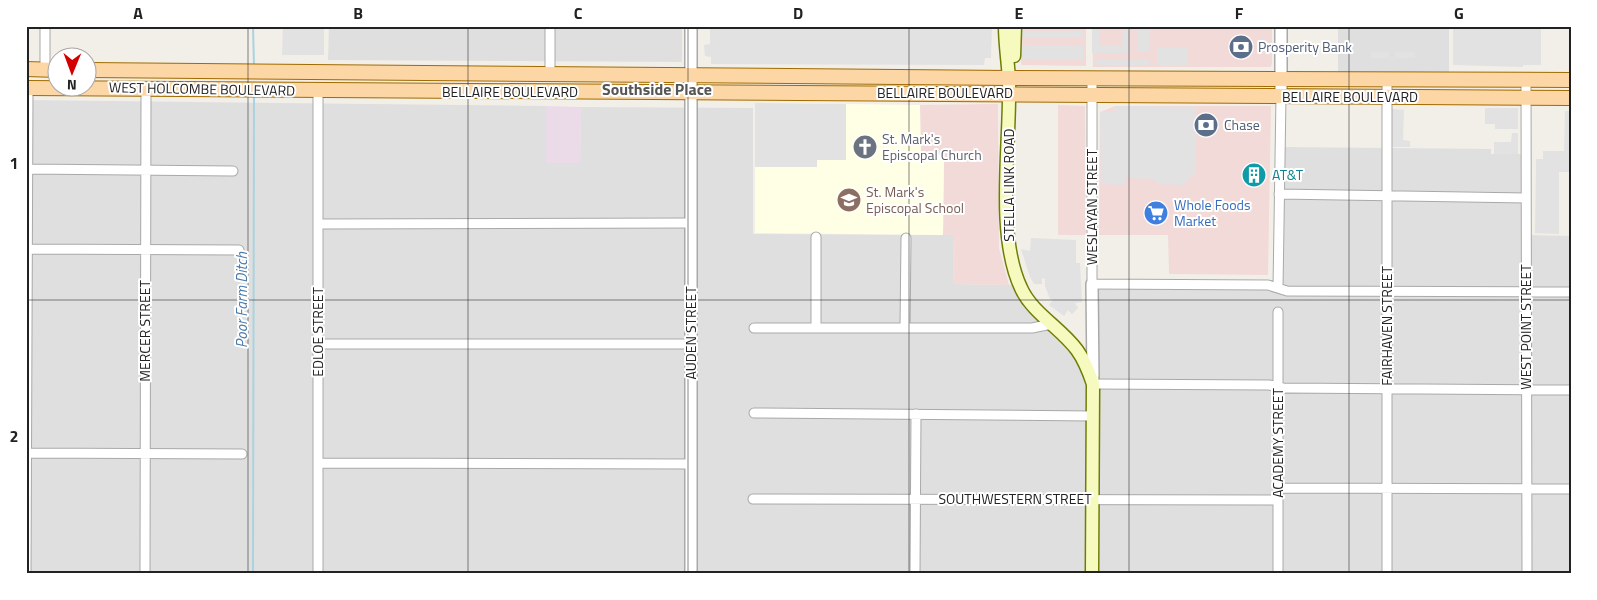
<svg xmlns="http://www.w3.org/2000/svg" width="1597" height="600" viewBox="0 0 1597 600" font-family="'Titillium Web',sans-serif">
<rect width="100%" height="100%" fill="#f2efe9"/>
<path fill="#e0dfdf" d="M329,26h353v36l-354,-2z
M1338,26h111v47h-111z
M26,100l520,6 1,57h33l1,-56 172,1v126l201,1 -1,49 62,1 58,68 24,-11 -1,-62h187l2,-133 206,2v5h31l-1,81 50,1v338h-1545z"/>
<path fill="#f2dad9" d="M1021,26h65v40l-65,-1z
M1092,26h180v37l-1,4h-178z
M998,104l1,144 10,37 -56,-1 1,-49h-11l1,-80h-23l-3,-50z
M1058,105l27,1 1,129h-28z
M1115,106h156l-3,169 -99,-1 -1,-39h-69l1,-123z"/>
<path fill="#ebdbe8" d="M546,106l35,1 -1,56h-34z"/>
<path fill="#ffffe5" d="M755,103l165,2 1,49 23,1 -1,80 -188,-2z"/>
<path fill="#e2e2e2" d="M283,26h41v29h-42z
M710,26h282l-1,32h-6l-1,7 -273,-1v-7l-6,-1 -1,-11 6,-1z
M1092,26h7v20h23l1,-20h6v27h-37z
M1137,26h13l-1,25h-12z
M1453,26h88v39h-18v2l-70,-2z
M1022,31h61v7h-61z
M1021,45l62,1v14l-63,-1z
M1158,47h30v19h-30z
M1371,52h18v5h6v-5h20v6h-44z
M1095,59l54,1v6l-54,-1z
M755,103l91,1v56h-29v7h-62z
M1115,106l81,1v64l-13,14 -27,-1v-5l-30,-1 -1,7 -24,-1 -1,-72h15z
M1485,108h33v21h-23v-5h-10z
M1392,109l12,1 -1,30 7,1v6h-18z
M1565,111h6v61h-12v62l-24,-1 1,-74h7v-8h21z
M1512,133h6v21h-24v-12h17z
M1031,238l45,2v23h4l2,39 -7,1 3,5 -6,6 -4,-4 -4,6 -15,-11 4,-5 -3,-1 -5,-13v-7l-3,-1v6h-8l-4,-7 -9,-28 9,2z"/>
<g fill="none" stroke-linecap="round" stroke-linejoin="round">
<path stroke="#aad3df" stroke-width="2" d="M253,26l1,40
M253,574l1,-478"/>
<defs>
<path id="minor" d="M45,26v43
M550,74v-48
M1092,78v206l176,1 19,6 284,1
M1526,79l1,495
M28,169l205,2
M1279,194l247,4
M318,224l373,-1
M816,237v91
M27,249l212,1
M1278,288l3,-192
M754,328h278l20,-4
M905,328l1,-90
M318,344h373
M1093,384l176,1 14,3 288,2
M754,413l338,3
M26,453l216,1
M318,463l373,1
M1278,488l293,1
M753,499l525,1
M26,574l2,-486
M145,574l1,-485
M318,574v-483
M915,574l1,-160
M1278,574v-262
M1387,574v-495"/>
<path id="tertiary" d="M1281,96v-70
M1092,284l1,96
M691,574v-548"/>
<path id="secondary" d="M1005,26c0,18 3,36 4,54 2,61 -14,153 12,208 11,25 40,40 56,62 8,11 12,22 16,34l-1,190
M1014,56l1,-30"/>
<path id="primary" d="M26,69l32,1
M88,70l921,8 562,2
M26,88l1545,10"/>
</defs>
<use href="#minor" stroke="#a9a9a9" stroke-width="11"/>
<use href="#tertiary" stroke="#a9a9a9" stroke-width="14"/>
<use href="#secondary" stroke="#707d05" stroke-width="15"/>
<use href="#primary" stroke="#a06b00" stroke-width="16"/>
<use href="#minor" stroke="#fff" stroke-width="9"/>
<use href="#tertiary" stroke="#fff" stroke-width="11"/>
<use href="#secondary" stroke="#f7fabf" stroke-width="12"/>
<use href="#primary" stroke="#fcd6a4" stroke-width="14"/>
</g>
<path fill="none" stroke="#222" stroke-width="1" stroke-opacity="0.55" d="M248,26v548M468,26v548M688,26v548M909,26v548M1129,26v548M1349,26v548M26,300h1545"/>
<defs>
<symbol id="bank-disc" viewBox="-11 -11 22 22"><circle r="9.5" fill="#5c6f8a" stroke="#fff"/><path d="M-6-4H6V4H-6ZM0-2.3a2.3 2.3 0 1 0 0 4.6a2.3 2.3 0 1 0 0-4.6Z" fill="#fff"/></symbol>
<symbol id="church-disc" viewBox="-11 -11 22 22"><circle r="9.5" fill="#6b7280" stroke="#fff"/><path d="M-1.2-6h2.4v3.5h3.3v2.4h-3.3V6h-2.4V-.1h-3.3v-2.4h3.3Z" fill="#fff"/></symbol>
<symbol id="building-disc" viewBox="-11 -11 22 22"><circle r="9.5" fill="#0f9aa8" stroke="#fff"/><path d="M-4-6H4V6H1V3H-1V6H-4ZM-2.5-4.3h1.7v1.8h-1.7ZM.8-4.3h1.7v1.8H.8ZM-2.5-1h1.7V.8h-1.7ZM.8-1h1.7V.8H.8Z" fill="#fff"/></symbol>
<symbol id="school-disc" viewBox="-11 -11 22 22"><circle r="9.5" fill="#8d6e63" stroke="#fff"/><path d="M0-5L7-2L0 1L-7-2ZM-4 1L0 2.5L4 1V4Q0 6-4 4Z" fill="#fff"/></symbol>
<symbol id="supermarket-disc" viewBox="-11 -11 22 22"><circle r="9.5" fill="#3f7fe0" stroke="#fff"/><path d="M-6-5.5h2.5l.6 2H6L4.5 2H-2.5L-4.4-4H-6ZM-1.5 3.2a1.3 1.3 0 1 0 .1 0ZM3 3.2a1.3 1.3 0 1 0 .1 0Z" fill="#fff"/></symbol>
</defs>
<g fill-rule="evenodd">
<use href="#bank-disc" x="1227" y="33" width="28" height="28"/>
<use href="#bank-disc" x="1192" y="111" width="28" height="28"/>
<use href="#church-disc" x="851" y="133" width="28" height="28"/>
<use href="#building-disc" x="1240" y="161" width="28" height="28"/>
<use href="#school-disc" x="835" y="186" width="28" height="28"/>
<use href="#supermarket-disc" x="1142" y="199" width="28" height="28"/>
</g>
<g text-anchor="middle" stroke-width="4" stroke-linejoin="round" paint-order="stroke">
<g font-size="14" fill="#4e5e75" stroke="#fff" text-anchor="start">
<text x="1258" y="52">Prosperity Bank</text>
<text x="1224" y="130">Chase</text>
</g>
<g font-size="14" fill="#222" stroke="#fff">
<text transform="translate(202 89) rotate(1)" y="5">WEST HOLCOMBE BOULEVARD</text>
<text x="510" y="97">BELLAIRE BOULEVARD</text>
<text x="945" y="98">BELLAIRE BOULEVARD</text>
<text x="1350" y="102">BELLAIRE BOULEVARD</text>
<text transform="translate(1009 185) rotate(-90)" y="5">STELLA LINK ROAD</text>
<text transform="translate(1092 207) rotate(-90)" y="5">WESLAYAN STREET</text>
<text transform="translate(1387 326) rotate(-90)" y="5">FAIRHAVEN STREET</text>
<text transform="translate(1526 327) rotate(-90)" y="5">WEST POINT STREET</text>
<text transform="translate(145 331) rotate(-90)" y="5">MERCER STREET</text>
<text transform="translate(318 332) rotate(-90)" y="5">EDLOE STREET</text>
<text transform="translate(691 333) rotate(-90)" y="5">AUDEN STREET</text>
<text transform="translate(1278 443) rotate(-90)" y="5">ACADEMY STREET</text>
<text x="1015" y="504">SOUTHWESTERN STREET</text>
</g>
<g font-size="14" fill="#5b616d" stroke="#fff" text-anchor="start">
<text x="882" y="144">St. Mark's<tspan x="882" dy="16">Episcopal Church</tspan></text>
</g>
<g font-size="14" fill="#0d838f" stroke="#fff" text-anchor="start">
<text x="1272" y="180">AT&amp;T</text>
</g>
<g font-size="14" fill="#785e54" stroke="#fff" text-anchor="start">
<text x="866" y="197">St. Mark's<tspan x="866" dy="16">Episcopal School</tspan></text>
</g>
<g font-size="14" fill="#366cbe" stroke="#fff" text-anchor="start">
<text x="1174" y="210">Whole Foods<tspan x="1174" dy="16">Market</tspan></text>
</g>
<g font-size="15" font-style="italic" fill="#4a7aab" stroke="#fff">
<text transform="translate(242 300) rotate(-90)" y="5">Poor Farm Ditch</text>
</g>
<g font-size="16" font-weight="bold" fill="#555" stroke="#fff">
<text x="657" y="95">Southside Place</text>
</g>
</g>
<rect width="1597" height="600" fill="none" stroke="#ffffff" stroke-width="55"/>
<g transform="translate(72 72) rotate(181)"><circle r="24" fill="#ffffff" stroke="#a7a7a7"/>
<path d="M0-4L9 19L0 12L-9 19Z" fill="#d40000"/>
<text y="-8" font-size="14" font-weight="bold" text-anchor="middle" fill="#222222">N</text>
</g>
<rect x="28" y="28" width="1542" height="544" fill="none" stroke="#222" stroke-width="2"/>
<g font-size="16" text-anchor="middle" font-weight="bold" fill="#222">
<text x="138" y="19">A</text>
<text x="358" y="19">B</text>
<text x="578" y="19">C</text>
<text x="798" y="19">D</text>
<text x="1019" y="19">E</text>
<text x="1239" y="19">F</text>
<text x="1459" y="19">G</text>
<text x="14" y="169">1</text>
<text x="14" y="442">2</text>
</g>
</svg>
